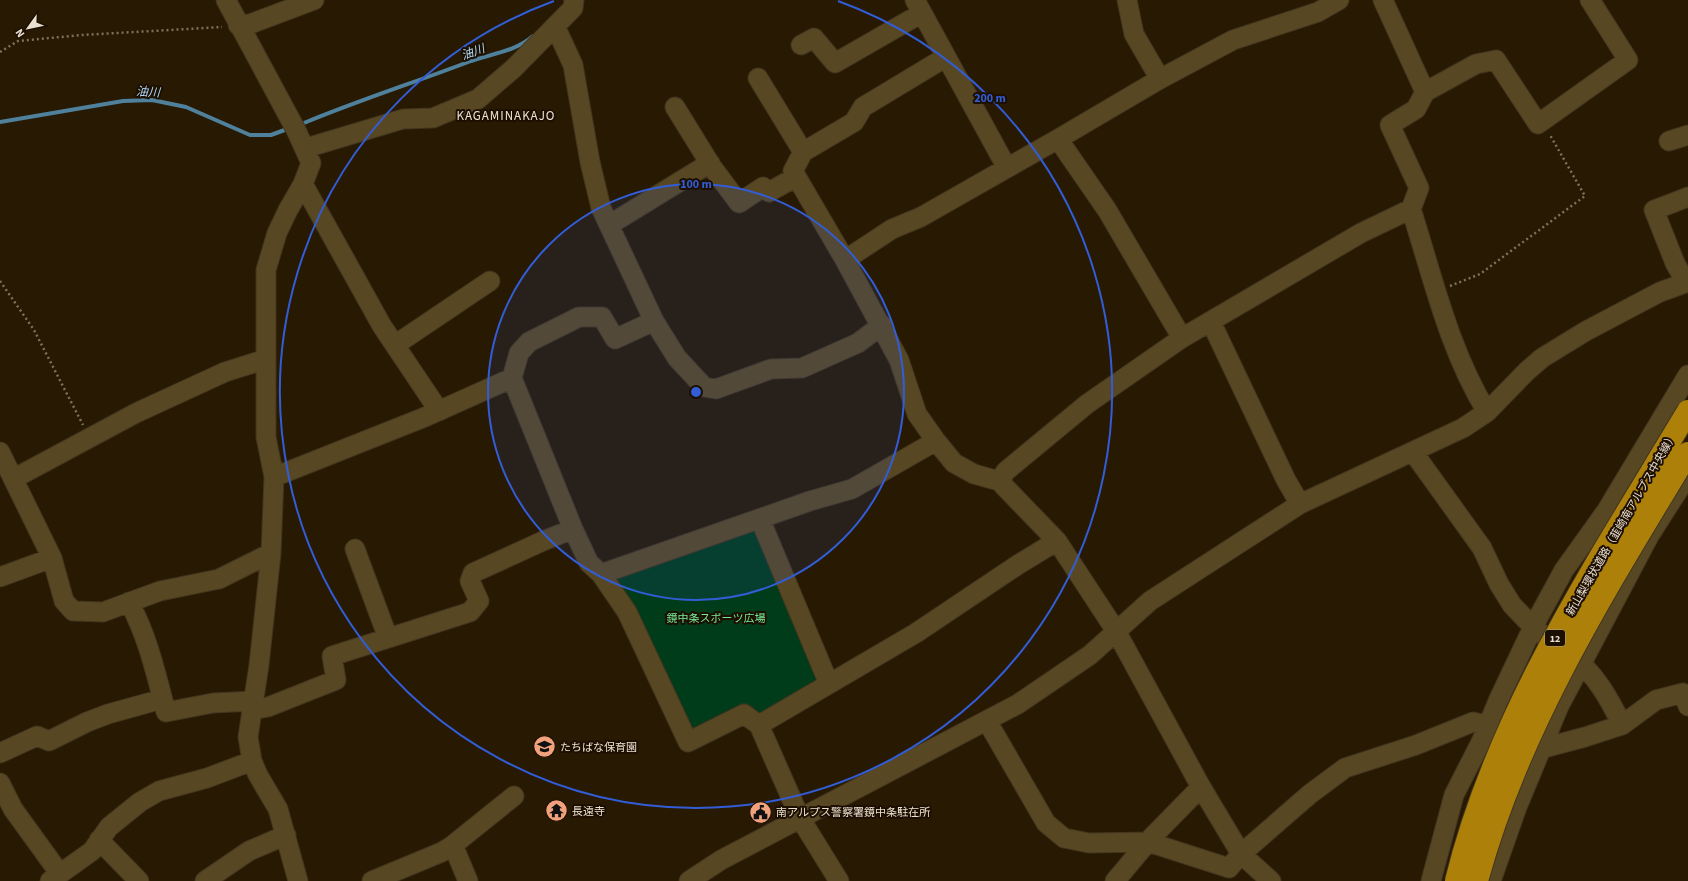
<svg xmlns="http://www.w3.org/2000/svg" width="1688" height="881" viewBox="0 0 1688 881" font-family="'Source Sans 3','Noto Sans JP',sans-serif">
<rect width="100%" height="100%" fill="#271902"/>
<path fill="#003c19" d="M760,519l69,165 -70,41 -15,-11 -56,28 -79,-171z"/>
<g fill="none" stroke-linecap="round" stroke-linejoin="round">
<path stroke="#4f819d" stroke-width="4" d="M0,122l123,-21 29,-1 34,7 64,28h21l19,-7
M304,123c55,-23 112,-41 167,-62 21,-7 45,-10 62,-25"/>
<defs>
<path id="minor" d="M226,0l70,130 15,33 -8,21 -15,26 -11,23 -11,37v167l8,40 -3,76 -12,112 -11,72 4,24 6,14 20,34 20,72
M915,0l92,168
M1127,0l7,34 26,45
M1383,0l42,92 -9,17 -26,16 29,63 -8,21c22,69 38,141 76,203
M238,25l12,-1 64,-24
M556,28l17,37 17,97 11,46 53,113 23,37 27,29 12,2 55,-20 31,-1 56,-25 24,-18
M801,45l13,-7 21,25 87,-50
M946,57l-83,50 -9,15 -51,30 -10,19 52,89 54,100 18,54 19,27 18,22 20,11 25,7 58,60 59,90 85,156 40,67 30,27
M758,78l45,74
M1425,92l51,-28 20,-4 42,64 90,-64 -38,-60
M675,107l37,60 27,36 24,-16 6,5 27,-15
M1058,139l49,71 75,128
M1669,141l19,-6
M306,148l97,-29 30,-1 45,-19 36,-31 59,-60 1,-8
M303,184l79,142 57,85
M609,225l101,-62
M845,260l47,-31 29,-12 137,-78 102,-60 73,-39 85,-28 21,-12
M1686,283l-11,-20 -21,-53 34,-13
M1211,322l75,158 14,24
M395,345l95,-64
M512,378l7,-25 10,-11 50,-25h23l13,22 39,-18
M0,452l52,106 12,43 9,10 30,1 57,-21 59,-12 52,-26
M1413,452l69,96 17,36 13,21 21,22 9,7
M274,477l151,-60 87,-39 61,151 16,34 12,11 26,38 61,130 56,-28 15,11 41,93 39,63
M13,479l123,-66 89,-41 41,-13
M999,481l7,-10 81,-67 95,-66 179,-105 50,-24
M760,519l69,165
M355,549l33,89
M601,574l209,-73 42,-12 84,-48
M0,577l52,-19
M129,602c19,35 27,72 37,110l47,-9 40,-2
M1572,656c23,17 38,44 50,69
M251,710l17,-3 68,-27 -4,-24 138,-44 9,-11 -9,-20 3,-8 70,-32 30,-12
M987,721l59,102 18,15 25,5 59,-1 81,26 12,-14 69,-60 35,-26 71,-23 57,-23 16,4 30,18 21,5 45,-12 37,-12 34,-25 27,-7 5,13
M759,725l157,-92 103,-69 38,-23
M0,753l37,-17 12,5 38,-19 21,-8 54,-15
M0,783l13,26 47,65
M99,840l40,41
M453,845l15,36
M50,881l42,-30 17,-24 31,-25 19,-11 48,-13 45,-17
M205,881l44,-30 37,-16
M372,881l70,-29 11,-7 61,-49
M689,881l32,-21 297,-156 72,-49 60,-54 150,-97 163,-76 24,-16 40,-41 15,-13 44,-27 74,-39 28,-10
M1115,881l37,-44 49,-50
M1431,881l23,-86 28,-55 16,-39 35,-74 31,-57 43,-60 81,-135
M1491,881l26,-74 42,-101 90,-170 39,-61"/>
</defs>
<use href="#minor" stroke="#42351f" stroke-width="21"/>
<path stroke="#7e725f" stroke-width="2.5" stroke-dasharray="2 3" stroke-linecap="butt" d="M0,52l18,-11 64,-6 140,-8
M0,281l34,49 49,95
M1450,286l30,-12 105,-78 -35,-61"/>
<use href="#minor" stroke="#584723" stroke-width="19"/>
<defs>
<path id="highway-bridge" d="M1456,881c42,-171 143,-321 232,-470
M1477,881c42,-155 129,-292 211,-428"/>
</defs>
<use href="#highway-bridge" stroke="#42351f" stroke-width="24" stroke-linecap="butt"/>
<use href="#highway-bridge" stroke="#ad8109" stroke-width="22"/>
</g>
<circle cx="696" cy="392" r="208" fill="#325dd7" fill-opacity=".12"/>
<g fill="none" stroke="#325dd7" stroke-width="2">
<circle cx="696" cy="392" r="208"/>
<path d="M838 1A416 416 0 1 1 554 1"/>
</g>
<defs>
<symbol id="school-disc" viewBox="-11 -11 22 22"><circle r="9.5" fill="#f1a17b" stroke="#1d0f00"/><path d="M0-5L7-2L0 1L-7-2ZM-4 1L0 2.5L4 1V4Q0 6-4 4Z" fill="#111"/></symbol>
<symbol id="temple-disc" viewBox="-11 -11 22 22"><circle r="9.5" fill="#f1a17b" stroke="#1d0f00"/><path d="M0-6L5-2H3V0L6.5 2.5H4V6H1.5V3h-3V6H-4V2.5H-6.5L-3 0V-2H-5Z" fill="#111"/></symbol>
<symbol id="civic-disc" viewBox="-11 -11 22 22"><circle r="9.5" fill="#f1a17b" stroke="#1d0f00"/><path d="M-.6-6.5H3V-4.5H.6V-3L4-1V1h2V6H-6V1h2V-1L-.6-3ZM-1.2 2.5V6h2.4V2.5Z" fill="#111"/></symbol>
</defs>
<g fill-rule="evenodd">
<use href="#school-disc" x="532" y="734" width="25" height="25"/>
<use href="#temple-disc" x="544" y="798" width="25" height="25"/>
<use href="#civic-disc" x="748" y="800" width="25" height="25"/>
</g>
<g text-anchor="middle" stroke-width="4" stroke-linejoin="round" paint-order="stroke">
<rect fill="#1d0f00" stroke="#aca193" stroke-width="1" x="1545" y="630" width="20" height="16" rx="3"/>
<g font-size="10" font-weight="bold" fill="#eae0d2">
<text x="1555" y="642">12</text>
</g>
<g font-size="11" fill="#eae0d2" stroke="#1d0f00">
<text transform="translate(1621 524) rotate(-60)" y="4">新山梨環状道路（韮崎南アルプス中央線）</text>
</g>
<g font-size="11" fill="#74ea99" stroke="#1d0f00">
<text x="716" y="622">鏡中条スポーツ広場</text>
</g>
<g font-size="11" fill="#eae0d2" stroke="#1d0f00" text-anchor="start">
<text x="560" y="751">たちばな保育園</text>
<text x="572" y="815">長遠寺</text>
<text x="776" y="816">南アルプス警察署鏡中条駐在所</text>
</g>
<g font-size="12" font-style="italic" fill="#afd8f9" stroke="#1d0f00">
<text transform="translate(473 52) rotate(-20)" y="4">油川</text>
<text transform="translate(148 92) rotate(3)" y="4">油川</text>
</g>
<g font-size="13" letter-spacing="1" fill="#eae0d2" stroke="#1d0f00">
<text x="506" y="120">KAGAMINAKAJO</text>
</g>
</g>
<circle cx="696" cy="392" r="6" fill="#325dd7" stroke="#1d0f00" stroke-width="2"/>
<g font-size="12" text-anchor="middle" font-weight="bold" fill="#325dd7" stroke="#1d0f00" stroke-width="4" stroke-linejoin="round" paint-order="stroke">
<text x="990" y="102">200 m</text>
<text x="696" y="188">100 m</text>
</g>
<g transform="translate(28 28) rotate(237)" stroke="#1d0f00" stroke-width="3" paint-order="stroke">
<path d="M0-3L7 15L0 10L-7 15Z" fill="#eae0d2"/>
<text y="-6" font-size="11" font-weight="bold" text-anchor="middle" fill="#eae0d2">N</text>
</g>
</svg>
